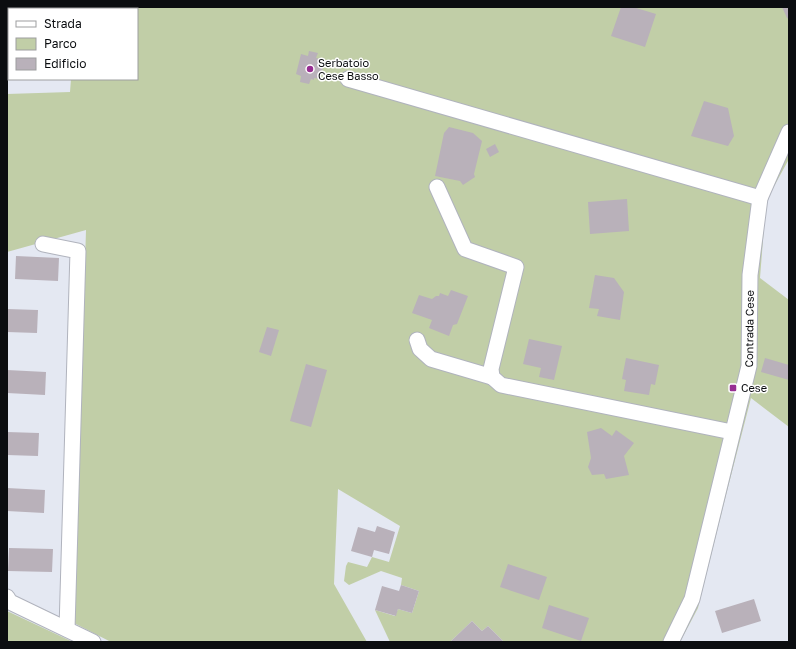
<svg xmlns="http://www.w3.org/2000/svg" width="796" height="649" viewBox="0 0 796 649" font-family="'Golos Text',sans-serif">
<rect width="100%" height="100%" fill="#e4e8f2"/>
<path fill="#c1cea7" d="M74,7h715v152l-23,42 -6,77 29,22v127l-38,-29 -25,97 -28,113 -18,34h-176l-16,-16 -6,5 -10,-10 -22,21h-60l-15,-32 20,6 3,-7 14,4 7,-22 -18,-6 1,-7 -21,-7 -32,14 -5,-4 2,-15 2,-4 19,5 5,-10 17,5 11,-36 -62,-37 -4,95 33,58h-256l-37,-19 12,-393 -79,22v-158l63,-2 1,-13h66v-70h-63z
M7,611l66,31h-66z"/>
<path fill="#b9b1ba" d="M621,7h12l23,7 -11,33 -34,-11z
M782,7h7v12l-2,-1z
M309,51l9,2 -2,5 4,1 -1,3 5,1 -4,16 -6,-1v2l-3,-1 -2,5 -9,-2 1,-6 -5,-2 5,-20 7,2z
M704,101l24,7 6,28 -6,10 -37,-10z
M449,127l24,6 9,8 -8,33 1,3 -12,8 -3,-4 -25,-5 9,-43z
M495,144l4,8 -9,5 -4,-8z
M627,199l2,32 -39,3 -2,-32z
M16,256l43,2 -1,23 -43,-2z
M595,275l19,3 10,14 -4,28 -23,-4 2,-7 -10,-1z
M451,290l17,6 -11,28 -4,1 -4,11 -20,-8 3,-8 -20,-7 7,-18 13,4 4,-3h3l1,-3 8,3z
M7,309l31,1 -1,23 -30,-1z
M267,327l12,3 -8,26 -12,-4z
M529,339l33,7 -8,34 -15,-3 2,-9 -18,-4z
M626,358l33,7 -4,20 -4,-1 -2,11 -25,-4 2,-11 -4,-1z
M765,358l24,7v15l-28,-8z
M306,364l21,6 -16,57 -21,-6z
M7,370l39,2 -1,23 -38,-2z
M601,428l11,8 4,-6 18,13 -10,13 5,19 -23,4 -2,-5 -12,1 -4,-8 3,-9 -4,-26z
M7,432l32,1 -1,23 -31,-1z
M7,488l38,2 -1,23 -37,-2z
M377,526l18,6 -6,22 -15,-4 -2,7 -21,-6 7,-24 17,5z
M9,548l44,1 -1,23 -44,-1z
M508,564l39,13 -8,23 -39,-13z
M401,585l18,6 -7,22 -14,-4 -2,7 -21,-6 7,-24 17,5z
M754,599l7,22 -39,12 -7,-22z
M549,605l40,13 -8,23 -39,-13z
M472,621l10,10 6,-5 16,16h-54z"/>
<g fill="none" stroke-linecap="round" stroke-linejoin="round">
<defs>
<g id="minor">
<path d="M348,79l412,119"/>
<path d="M437,187l28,62 51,18 -25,102 1,8 9,8 231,47"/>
<path d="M43,244l35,7 -11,378"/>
<path d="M417,340l3,9 11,10 61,18"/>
<path d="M7,597l3,5 83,40"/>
<path id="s1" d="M671,642l21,-43 57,-233 1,-91 10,-77 29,-66"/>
</g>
</defs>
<use href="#minor" stroke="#b0b3bd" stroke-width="17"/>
<use href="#minor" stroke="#fff" stroke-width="15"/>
</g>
<g fill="#972e92" stroke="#fff" stroke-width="1.5">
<circle cx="310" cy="69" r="4"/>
<rect x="729" y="384" width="8" height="8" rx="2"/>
</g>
<g text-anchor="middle" stroke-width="3" stroke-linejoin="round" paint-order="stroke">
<g font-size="11" fill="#0b0d10" stroke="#fff" text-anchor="start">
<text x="318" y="67">Serbatoio<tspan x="318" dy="13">Cese Basso</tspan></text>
<text x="741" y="392">Cese</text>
</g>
<g font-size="11" fill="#0b0d10" stroke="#fff">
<text dy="4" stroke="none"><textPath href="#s1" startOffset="325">Contrada Cese</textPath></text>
</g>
</g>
<rect width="796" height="649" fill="none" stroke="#0b0d10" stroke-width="16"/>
<rect x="8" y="8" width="130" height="72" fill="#ffffff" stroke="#9d9e9f"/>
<rect x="16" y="21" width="20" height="6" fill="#ffffff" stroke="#9d9e9f"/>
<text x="44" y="28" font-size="12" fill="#0b0d10">Strada</text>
<rect x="16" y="38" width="20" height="12" fill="#c1cea7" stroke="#9d9e9f"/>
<text x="44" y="48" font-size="12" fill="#0b0d10">Parco</text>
<rect x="16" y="58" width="20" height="12" fill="#b9b1ba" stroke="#9d9e9f"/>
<text x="44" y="68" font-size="12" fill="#0b0d10">Edificio</text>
</svg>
